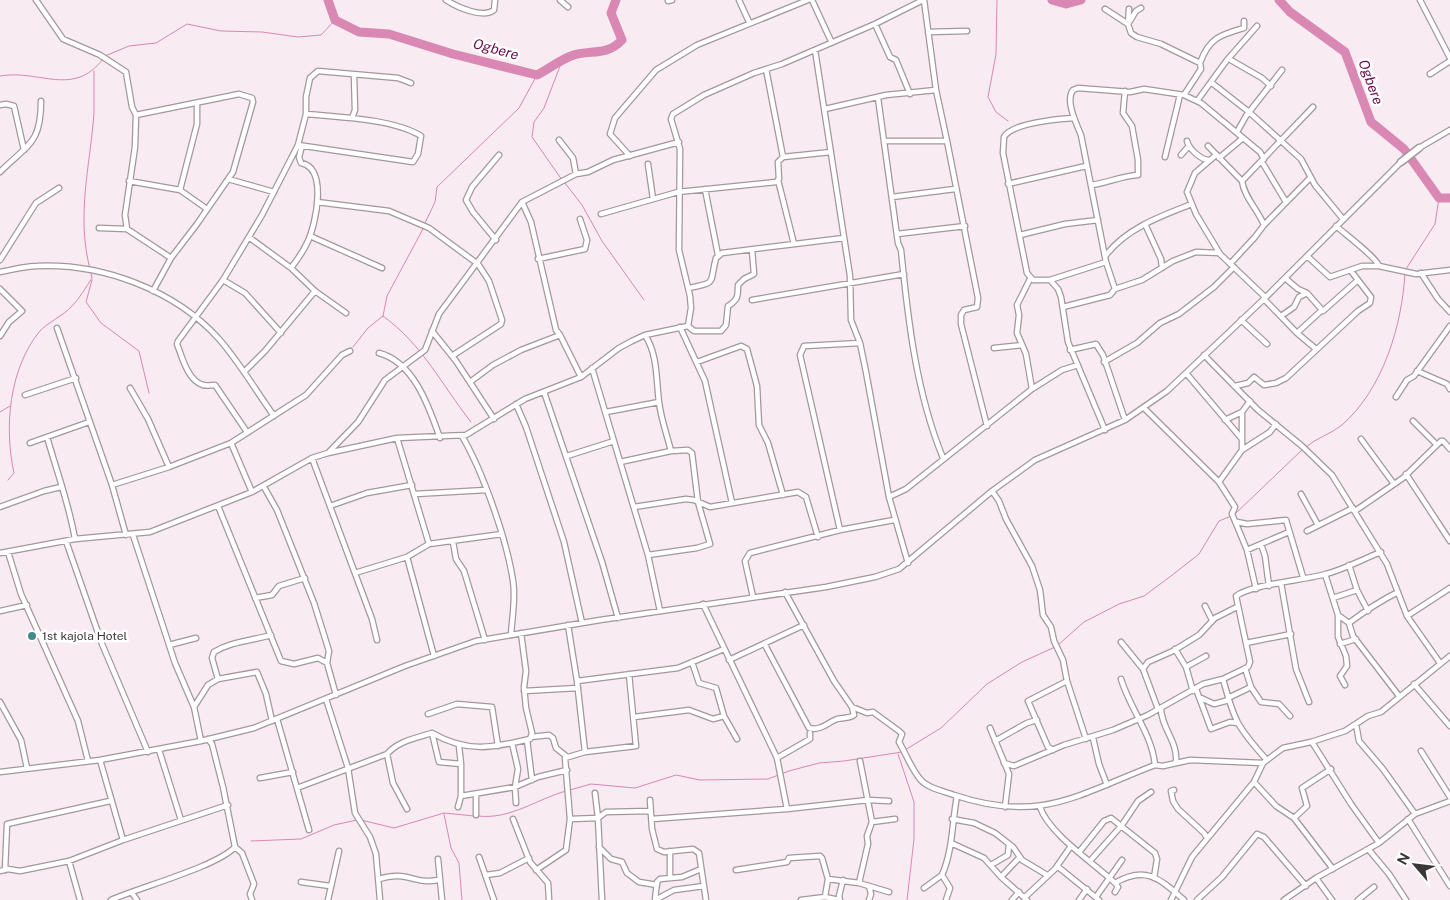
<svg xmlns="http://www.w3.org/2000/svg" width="1450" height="900" viewBox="0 0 1450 900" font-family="'Public Sans',sans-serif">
<rect width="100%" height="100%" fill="#f8ebf1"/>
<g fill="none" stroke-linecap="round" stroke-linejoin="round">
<path stroke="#d888b3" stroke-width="1" d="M997,0l-1,54 -8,43 8,15 12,9
M105,56l24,-10 27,-3 31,-19 34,7 41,1 36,5 23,-2 14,-15
M562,61l-18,47 -10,14 -2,15 30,43
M0,76c40,-7 73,22 103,-17
M565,183l17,22 20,36 42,59
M425,223l10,-21 2,-15 82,-79 18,-33
M90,269c-14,-53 0,-102 4,-156 0,-14 0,-28 0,-42
M1406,269l29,-45 4,-26
M92,280l-6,22 15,21 38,28 10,42
M383,316c40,29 58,68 88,106
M353,347l15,-19 15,-12 4,-20 37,-69
M0,412l10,-6
M1306,447c10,-9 25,-13 36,-22 41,-36 60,-99 63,-152
M8,480l6,-7c-10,-46 -5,-103 25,-141 9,-10 24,-16 33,-26 8,-8 14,-19 20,-28l-1,-5
M1235,514l68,-65
M1058,645l26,-23 35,-18 25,-8 27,-20 28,-22 20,-33 12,-5
M905,750l36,-22 46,-44 35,-22 33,-15
M898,754l16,48v37l-7,61
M570,790l21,-6 44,4 41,-13 24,5 68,-1 21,-8 30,-8 25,-2 58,-9
M444,814l7,34 8,15 3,37
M478,816c32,4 59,-17 88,-25
M361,820l33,8 50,-15 30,3
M251,841l50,-2 33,-14 23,-5"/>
<path stroke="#d888b3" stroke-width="9" d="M328,0l7,20 24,12 30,2 64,20 84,21c12,-6 21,-14 34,-19 19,-7 35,1 51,-16l-11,-27 5,-13
M1052,0l14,4 15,-4
M1279,0l11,12 55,40 26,70 33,27 35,49h11"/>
<defs>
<path id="street" d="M36,0l27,39 37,16 26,17 6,35 4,8 -1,32 -10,68 2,14
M446,0c11,7 37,19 48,10l1,-10
M560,0l8,7
M739,0l10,22
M812,0l19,41
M1420,0l30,58
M668,1l4,-1
M1105,9l23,15 8,-13 5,-3
M1129,9l-1,15 3,9 6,4 24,7 39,19
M875,24l15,33 6,3 14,34
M928,32l39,-1
M815,50l35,226 1,44 9,23 6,29 23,125 19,66
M1229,59l33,19 9,8
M766,69l17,88
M1430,74l20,-13
M1212,83l37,29 52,47 14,26 28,34
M1184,95l17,-26 -1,-6c9,-25 20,-28 44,-35v-7
M878,98l20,145 3,7c7,70 15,142 42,208
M1197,101l30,-41 30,-34
M0,105l6,-1 8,2 10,44
M825,109l61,-14 50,-5
M136,115l103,-21 13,4 1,4 -20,70 -36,52 -26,34 -18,33
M352,118l3,-8 -1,-34
M1074,118c-16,1 -62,5 -70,19l-1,16 24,120 6,7h17l8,9 3,8 7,45 37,88
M1237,132l9,-16 36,-46
M559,140l14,18 3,16
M885,141h62l-11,-51 -12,-90
M947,141l31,157 -1,9 -13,3 -3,5v9l26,102
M1187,141c2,8 14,19 22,19
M298,145l115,17 5,-8 3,-18c-27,-17 -82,-19 -115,-22
M1208,146l34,35
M1419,148l31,-18
M1181,155l7,-8
M1216,155l-21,18 -8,19 9,22 24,40 45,43
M630,156l-20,-22 5,-16 41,-48 41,-25 111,-45
M1165,157l15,-62
M1219,158l24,-20
M1262,162l24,40
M648,164l5,35
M0,172c28,-28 41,-28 41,-71
M228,179l46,13
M778,180l16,64
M129,181l51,9 27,19
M1008,184l78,-18
M1091,185c16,-2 30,-9 47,-10v-15l-6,-34 -9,-13 2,-22
M705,189l13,66
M180,190l17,-66v-20
M892,197l63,-8
M317,202l72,9 40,17 49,36 11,17 13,39 -1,4 -49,32
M601,214l77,-22 98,-10 3,-3 -1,-17 5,-5 48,-5
M1145,224l16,35 1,9
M1264,225c-6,-15 -20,-28 -22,-44l71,-74
M1336,226c9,8 41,32 43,40
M99,228l28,1 44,29
M897,234l68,-8
M1020,235l45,-11 33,-4
M310,236l72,32
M250,238l41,30 24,23 31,22
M496,240l-23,-28 -7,-12 6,-13 27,-32
M1106,255c21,-27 55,-39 86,-51
M1307,256l23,21 32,-11h17l37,8 34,-4
M538,259l47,-10 2,-9 -7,-21
M0,260l36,-57 23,-15
M1230,264l25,-27 9,-12 46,-47
M291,268c7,-9 13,-18 17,-27 8,-18 20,-73 -7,-78l-2,-6 3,-11
M0,272c12,-2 25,-6 37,-6 65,-3 138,24 182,73 21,24 37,52 55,77
M1421,273l17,26 12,13
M1285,278l13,11 9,4 16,18 35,-31
M1030,279l-13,26 2,10 -2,18 9,21 6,35
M223,280l22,13 36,40
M1050,280l56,-18
M689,288c29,-6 20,-4 27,-30l6,-5 122,-15
M0,289l22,22 -13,11 -9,14
M1115,289l-9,-27 -25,-127c-5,-12 -16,-35 -8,-45l5,-2 52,4 14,-3 40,6 17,8 59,49 4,7
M1264,299l33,34 19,16
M752,300l152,-26
M1063,307l47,-12 5,-6 27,-9 31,-19 23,-9 23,1
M1281,316l13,-9 5,-10 6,-3
M1241,320l26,24
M688,326l3,-18 -1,-12 -11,-46 1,-101 -9,-30 2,-5 31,-19 50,-22 28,-9 93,-40 48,-24
M680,327l25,54 27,122
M57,328l55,157 14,50
M432,331l24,30 38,58
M1297,333l25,-23
M560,335l21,42
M645,335c13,20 11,44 14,67 2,17 8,33 12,49l17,-1 4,3 6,49 12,42 -13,4 -49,7
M994,348l28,-3
M1070,350l26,-6 7,11 22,65
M379,353c35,9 50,54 61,85
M1204,355l54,55 44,36 30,29 55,89 20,52 33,47
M697,362l44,-16 6,3 10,37 2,39 9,18 15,52
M1104,362l33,-19 23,-20 19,-9 35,-27 20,-20
M592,368l56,187 12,56
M1417,371l30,13 3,5
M244,372l21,-21 50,-60
M1186,373l56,66v11
M470,382l23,-17 28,-15 39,-15 -4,-5 -25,-108 -9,-20
M1235,386l13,-3 6,-6 10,8 12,-2 10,-5 72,-67 12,-8 1,-6 -20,-26
M130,388l18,31 21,48
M544,392l58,170 16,56
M25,395l51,-17
M1396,397l11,-17 7,-4 36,-50
M516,404l10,23 38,115 18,81
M1144,408l75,74 16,25 -3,7 15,36 9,39
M606,412l53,-10
M1225,420l17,-8
M1413,421l24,24
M247,432l-32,-47c-4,0 -8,1 -12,0 -15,-4 -21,-28 -26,-41l1,-3 45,-61 39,-65 36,-70 8,-31v-17l4,-19 8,-7 80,7 13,5
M462,436c21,36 45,104 51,145 3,17 -1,36 -2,54
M47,437c10,35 22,67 28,102
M397,438l32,106
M1242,439v-27l8,-11
M1361,439l33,45
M30,443l59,-21
M231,443l21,49
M329,452l29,-30 27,-42 40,-30 14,-36 83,-112 54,-28 12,-2 25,-12 66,-18
M567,456l47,-15
M312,458l60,161 5,21
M620,462l51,-11
M1406,474l44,67
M1219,482l23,-32 28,-18 6,-8
M112,485l57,-18 62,-24 75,-48 36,-40 8,-4
M264,487l13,23 37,93 15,48 -2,12 9,32
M992,491l7,10 7,18 26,47 8,24 3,25 8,12 3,14 9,19 4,21 19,58
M415,494l71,-4
M1301,494l17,31
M889,497l17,-8 126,-100 30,-19 16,-5
M218,506l63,155 13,3 24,-6 9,5
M330,506l37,-13 45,-8
M0,507l44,-16 17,-4
M634,507l52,-8 8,1 16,7 88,-15 8,5 12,40
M1355,511l48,-33 38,-37h2l7,8
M1237,522l10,2 39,-4 17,57
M840,530l-40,-175 4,-9 56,-3
M1307,531l46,-23
M133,535l42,128 19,44 7,34
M66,541l36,103 46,108
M453,542l3,17 8,12 21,69
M1261,544l4,12 4,30
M1247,550l42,-18
M8,552l13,42 57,127 10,40
M0,553l75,-14 75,-7 102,-40 60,-34 16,-5 69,-15 69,-3 59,-36 56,-22 38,-29 13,-7 13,-6 43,-9 6,5h27l5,-6 2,-19c10,-6 10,-10 10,-21l6,-6 10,-5 -2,-24
M407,557l27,99
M1349,565l8,25 11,21
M355,573l52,-16 22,-13 73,-10
M1325,574l13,41 11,8 4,13 46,60
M1281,583l15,86 13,33
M753,597l-8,-36 5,-8 90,-23 54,-10
M255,598l17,-3 7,-9 26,-8
M1333,598l24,-8
M703,604l74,154 10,51
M1205,606l7,14
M0,611l27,-6
M1338,615v22l8,19 1,10 -7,10 5,9
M1407,616l43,-28
M1349,623c16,-12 31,-22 49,-31
M568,625l9,56 8,71 -20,6 5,61 28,-1 4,82
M1121,642l22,27 15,40
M1246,643l45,-9
M1340,644l16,-5
M169,645l27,-7
M765,645l44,83c12,3 18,-5 28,-9 6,-2 12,0 17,-4l-2,-8 -18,-26 -49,-89
M1175,649l11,18 7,24
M729,660l75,-35
M692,662l7,21 17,5 8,28 13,23
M1186,667l20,-11
M1245,668l6,19 10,15 18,2 11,12
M1143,669l5,-7 25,-11 26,-16 16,-17 22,-11
M218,679l-6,-21 2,-6c18,-11 37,-11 57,-17
M1121,679c9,30 31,55 34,86
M1223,679c11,41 14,48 43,80
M577,681l101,-13 46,-19
M1414,684l36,42
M1196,689l15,40 19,-7 7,1
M524,691l54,-3
M1201,698l13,6 15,-4
M1228,698l23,-11
M326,699l22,69 7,45 15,24 6,17 4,46
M0,702l21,38 6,28
M194,707l14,-22 10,-6 39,-7 9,22 6,27
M852,707l15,6 6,-1 26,19 3,3 -3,8c7,12 12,26 21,37 7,9 23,12 34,16 86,29 123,0 201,-30l8,1 27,-6 73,3 20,-15 28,-6 34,-11 23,-15 13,-4 69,-56
M1161,708c0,20 17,33 15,54
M428,714l29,-10 35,3 6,39
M634,717l55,-7 24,9 11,-3
M277,719l32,111
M1356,724l3,17 24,28 32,45
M990,728l19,46 -4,33
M432,733l7,29 22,2v32l-3,11
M531,737l18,-2 4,3 3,10 10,8
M1093,738l6,26 8,21
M527,740l5,40
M995,741l32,-18 10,-3
M1312,742l39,62 28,39
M512,743l6,26 -3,18 1,16
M459,746l2,18
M159,750l22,70
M1053,750l-5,-3 -20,-46 39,-20
M1421,751l29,46
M585,752l51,-6 -7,-72
M387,754l6,29 14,26
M777,758l33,-19v-6
M100,760l23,80
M1004,763l10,3 50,-21 49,-15 35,-15 55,-31 20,-5 25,-12 2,-5 -14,-66c16,-12 70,-16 90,-22 19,-5 37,-15 55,-22
M0,772l100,-12 101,-19 53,-13 151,-62 71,-25 124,-21 226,-33 49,-10 24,-8 93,-78 43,-31 90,-40 42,-29 97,-92 137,-137
M260,778l33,-6
M1254,782l22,24 18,12 39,51
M297,788l90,-34c11,-13 29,-16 45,-21 35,20 60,15 98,6l2,-6 -6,-25 -2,-21 2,-16 -5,-38
M1174,790l-3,1 2,10 5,8 26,24 3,5
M595,793l3,25
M476,795v20
M461,796l54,-9 23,-10 29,-7
M650,800l2,29 5,20 7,3 29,-3 6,4 7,47
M1040,807c9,27 54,56 75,76l3,4 -3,5
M598,818l8,-6 44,-1
M1294,818l13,-12 -5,-18 29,-19
M513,819l17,43 18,21 1,17
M652,819l135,-10 81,-9 21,1
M952,819l22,4 21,10 18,14 9,13 25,15
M1408,819l42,67
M872,822l23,-3
M951,843l33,15 17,19 26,23
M235,847l7,6 12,31 -4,10 2,6
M599,847l12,12 11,3 5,11 12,9 18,3
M1369,850l20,24 17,26
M1080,851l24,-30 7,-3 44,35 2,6 -3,19
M479,857l15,43
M438,859l4,41
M69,861l11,39
M1090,861l32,-36 16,-24 13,-9
M991,865l17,-10 1,-11
M1057,866l42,34
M5,870l2,-46 103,-23
M536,870l30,-20 4,-31
M736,870l51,-8 2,-4 31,-2 2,2 6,21 -3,18
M0,871l8,-2 12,2 49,-10 54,-21 105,-35
M486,875l14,-2 29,-15
M670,877v-26
M1001,877l19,-20
M1316,878l16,22
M379,879c29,-9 35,6 59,1
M828,879l31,4 30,9
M301,882l29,4
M859,883l9,-39 -1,-8 5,-14 -12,-61
M1115,883c31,-18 45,-4 69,17
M924,888l18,-13
M132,893l5,7
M1096,897l26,-37
M1024,898l31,-29 16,-23
M657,899l17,-9 30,-4
M111,900c29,-13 105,-33 124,-53l-12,-60 -11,-43 -4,-5
M328,900l11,-49
M655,900l2,-18 3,-3 22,-2 19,-8
M801,900l24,-3 14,3
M840,900l-1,-4 4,-16
M869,900l2,-6 -2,-8
M946,900l4,-12 -8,-13c11,-25 10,-53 15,-79
M1012,900l7,-8
M1079,900l8,-11
M1171,900l21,-43 62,-75 9,-19
M1197,900l25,-23 35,-43 7,3 42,49
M1284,900l32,-22 63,-35 36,-29 35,-13
M1358,900l16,-13"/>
<path id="secondary" d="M1401,162l18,-14"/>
</defs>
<use href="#street" stroke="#a3979d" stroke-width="7"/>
<use href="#secondary" stroke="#a3979d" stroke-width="9"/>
<use href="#street" stroke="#fff" stroke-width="4.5"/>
<use href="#secondary" stroke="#fff" stroke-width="6"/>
</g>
<circle fill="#428a8b" stroke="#fff" stroke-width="2" cx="32" cy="636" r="5"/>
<g text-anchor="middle" stroke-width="5" stroke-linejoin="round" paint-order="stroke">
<g font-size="12" fill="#3b3638" stroke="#fff" text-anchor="start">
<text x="42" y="640">1st kajola Hotel</text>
</g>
<g font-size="14" font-style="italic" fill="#6b0c4b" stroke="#fff">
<text transform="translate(496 49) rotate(15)" y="5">Ogbere</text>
<text transform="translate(1371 82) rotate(70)" y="5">Ogbere</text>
</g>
</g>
<g transform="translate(1415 865) rotate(298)" stroke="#ffffff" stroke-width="4" paint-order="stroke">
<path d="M0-4L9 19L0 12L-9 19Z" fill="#3b3638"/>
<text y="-8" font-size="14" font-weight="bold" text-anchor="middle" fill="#3b3638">N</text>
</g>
</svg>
